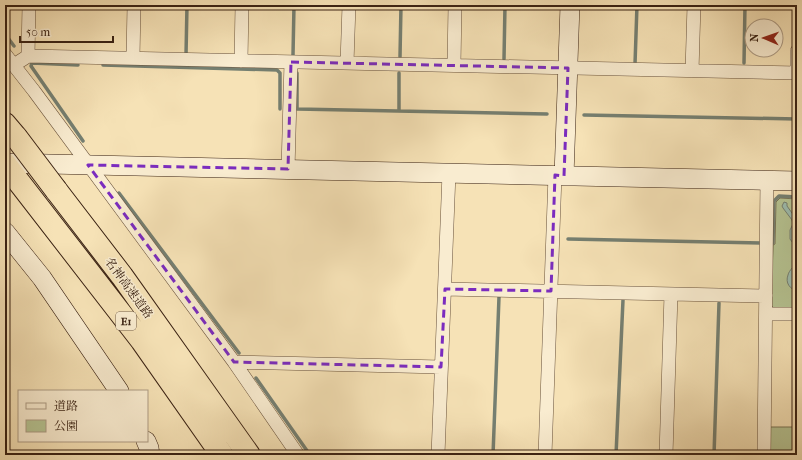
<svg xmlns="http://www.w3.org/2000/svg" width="802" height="460" viewBox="0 0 802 460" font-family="'IM FELL French Canon','Noto Serif JP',serif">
<rect width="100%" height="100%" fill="#f6e2b6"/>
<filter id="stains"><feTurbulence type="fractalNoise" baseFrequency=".005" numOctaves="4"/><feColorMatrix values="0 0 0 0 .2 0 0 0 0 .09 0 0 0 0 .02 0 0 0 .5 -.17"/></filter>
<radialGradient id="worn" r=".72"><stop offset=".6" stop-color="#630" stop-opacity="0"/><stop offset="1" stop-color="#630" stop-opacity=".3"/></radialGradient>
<path fill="#b6c493" stroke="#787353" d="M780,198l17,1v110h-22l-4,-4 2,-60 2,-1 1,-42z
M769,427h28v28h-27z"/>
<path fill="#9dbdaf" stroke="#757f71" d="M784,202l3,1v3l10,14 -2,14 2,7v19l-2,-14 -5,-7v-9l3,-6 -1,-4 -9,-12 -1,-2z
M797,261v30c-7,-2 -12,-8 -9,-16 1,-5 7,-9 9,-14z"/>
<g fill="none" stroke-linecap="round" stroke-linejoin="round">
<path stroke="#757f71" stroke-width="3.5" d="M5,34l9,12
M186,55l1,-50
M293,55l1,-50
M400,57l1,-52
M504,59l1,-54
M744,63l1,-58
M635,64l2,-59
M78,65l-46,-2 -1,3 52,75
M103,65l174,5 3,3v36
M297,73v36l250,5
M399,111v-38
M584,115l213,4
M119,193l120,160
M568,239l193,4
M773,243l1,-42 5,-5 18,1
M256,378l54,77
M493,455l6,-158
M616,455l7,-155
M714,455l5,-152"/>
<defs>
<path id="street" d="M5,54l29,37 200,271 64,93
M28,56l1,-51
M133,58l1,-53
M241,61l1,-56
M347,63l2,-58
M14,65l14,-9 769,17
M454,65l1,-60
M692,71l2,-66
M797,73v-22
M288,169l3,-107
M445,289l321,7
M766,314h31
M234,362l207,5
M438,455l11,-282
M545,455l10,-280
M666,455l5,-161
M764,455l3,-275"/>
<path id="secondary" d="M5,163l792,18
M564,176l6,-171
M5,232l37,46 77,113
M146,441l3,7 1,7"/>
<path id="highway" d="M5,124l11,13
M5,164l137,177 80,114
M56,190l66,86 127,179"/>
</defs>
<use href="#street" stroke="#69523c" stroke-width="14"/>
<use href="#secondary" stroke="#3a2213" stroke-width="20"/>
<use href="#highway" stroke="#3a2213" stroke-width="24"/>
<use href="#street" stroke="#f9ecd0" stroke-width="13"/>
<use href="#secondary" stroke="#f9ecd0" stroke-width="19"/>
<use href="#highway" stroke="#f6e2b6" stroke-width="22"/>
<defs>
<path id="highway-bridge" d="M16,137l40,53"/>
</defs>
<use href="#highway-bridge" stroke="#3a2213" stroke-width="24" stroke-linecap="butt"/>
<use href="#highway-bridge" stroke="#f6e2b6" stroke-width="22"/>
</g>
<path fill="none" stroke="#7b2cbf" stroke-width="3" stroke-dasharray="8 5" stroke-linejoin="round" d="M291,62l277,6 -4,108 -9,-1 -4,116 -106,-2 -4,78 -207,-5 -146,-197 200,4z"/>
<g text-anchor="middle" stroke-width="3" stroke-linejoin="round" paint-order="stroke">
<rect fill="#f9ecd0" stroke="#735f4c" stroke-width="1" x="116" y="312" width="20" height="18" rx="3"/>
<g font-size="11" font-weight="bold" fill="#3a2213">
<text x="126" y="325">E1</text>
</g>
<g font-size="12" fill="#3a2213" stroke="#f9ecd0">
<text transform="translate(129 288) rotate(54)" y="4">名神高速道路</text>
</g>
</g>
<rect width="802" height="460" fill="none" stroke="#f6e2b6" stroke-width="20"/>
<rect x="6" y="6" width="790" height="448" fill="none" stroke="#3a2213" stroke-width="2"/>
<rect x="10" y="10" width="782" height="440" fill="none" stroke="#3a2213"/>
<rect x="18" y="390" width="130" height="52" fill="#f9ecd0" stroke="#ad9b84"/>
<rect x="26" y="403" width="20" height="6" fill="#f9ecd0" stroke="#ad9b84"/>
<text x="54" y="410" font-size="12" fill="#3a2213">道路</text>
<rect x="26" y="420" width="20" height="12" fill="#b6c493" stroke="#ad9b84"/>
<text x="54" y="430" font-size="12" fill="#3a2213">公園</text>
<g transform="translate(764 38) rotate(272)"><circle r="19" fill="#f9ecd0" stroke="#ad9b84"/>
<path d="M0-3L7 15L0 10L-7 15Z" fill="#8f2418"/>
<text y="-6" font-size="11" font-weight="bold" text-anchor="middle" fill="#3a2213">N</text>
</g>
<path d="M20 36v6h93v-6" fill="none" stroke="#3a2213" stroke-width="2"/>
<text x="26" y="36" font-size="12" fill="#3a2213" stroke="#f9ecd0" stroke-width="3" paint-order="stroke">50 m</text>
<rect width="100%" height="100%" filter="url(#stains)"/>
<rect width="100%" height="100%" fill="url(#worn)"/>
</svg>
